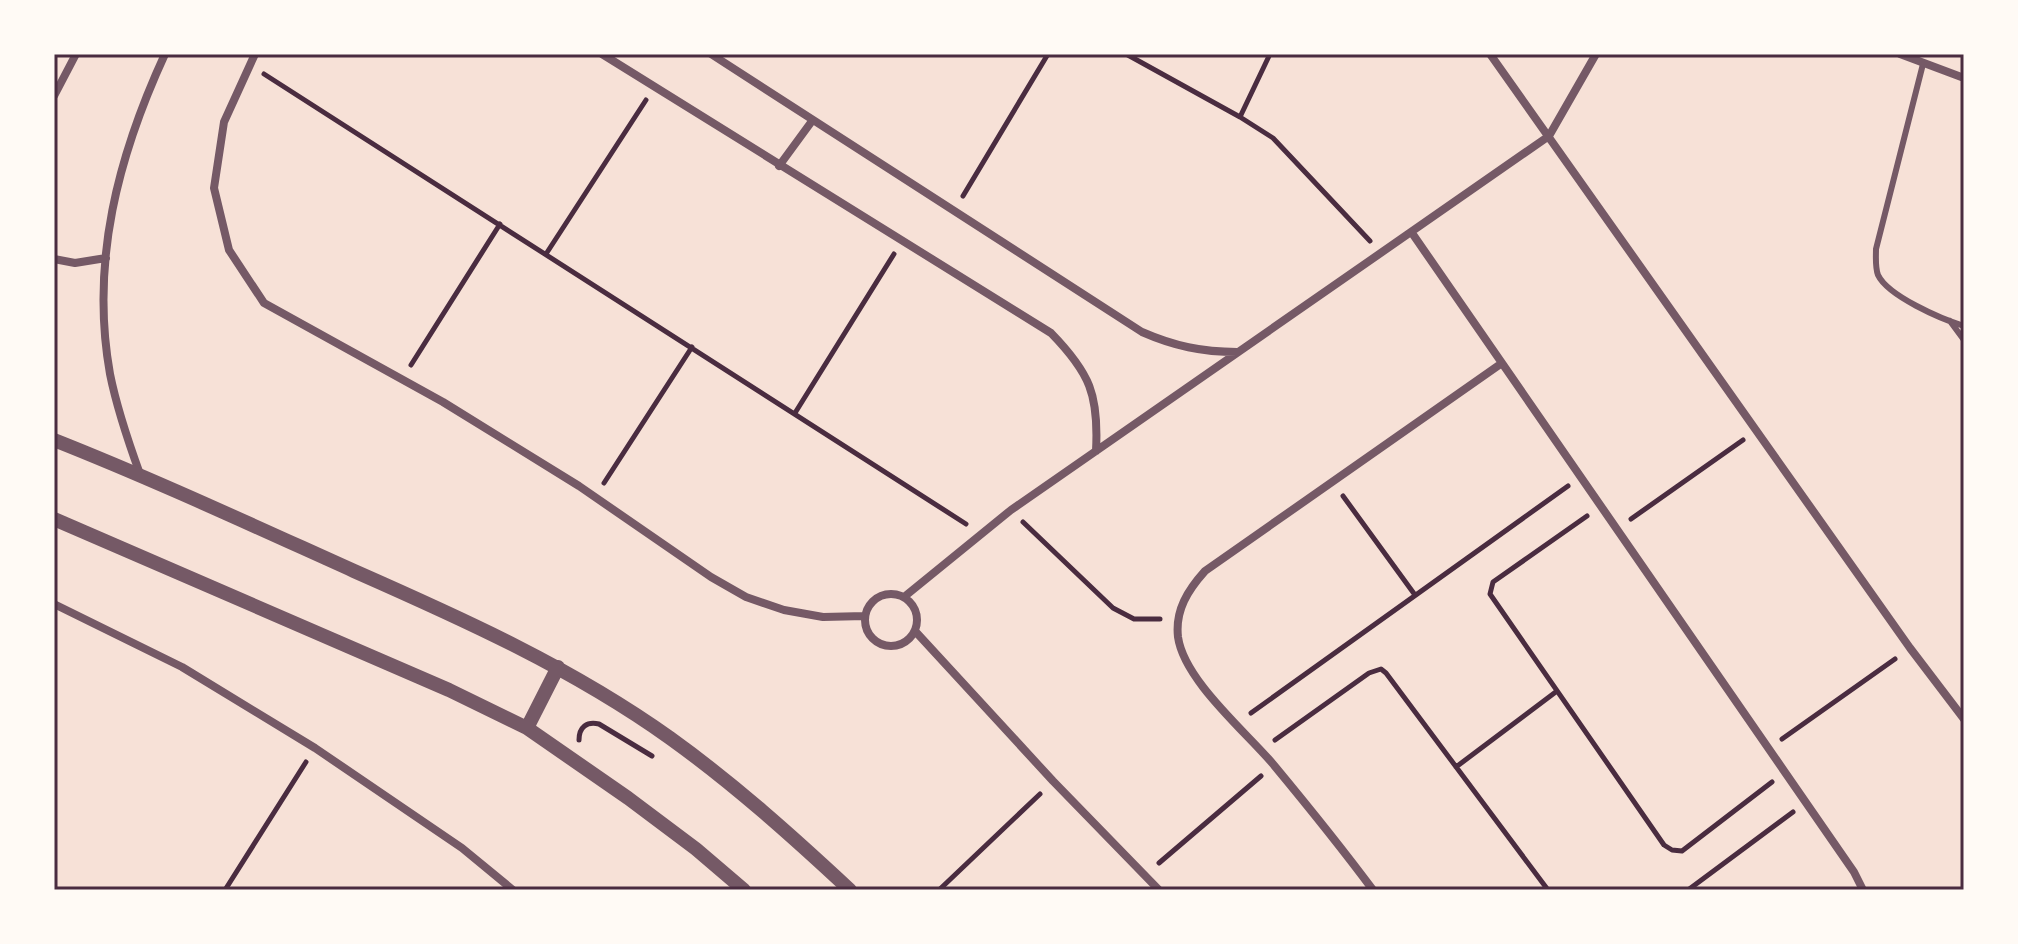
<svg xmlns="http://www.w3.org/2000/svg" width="2018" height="944" viewBox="0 0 2018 944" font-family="Roboto,sans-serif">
<rect width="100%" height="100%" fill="#f7e1d7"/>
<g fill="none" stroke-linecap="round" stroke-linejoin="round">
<path stroke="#4a2c40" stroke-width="5" d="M1126,54l114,63 33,21 97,103
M264,74l702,450
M1240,117l30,-63
M963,196l85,-142
M546,254l100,-154
M411,365l89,-141
M795,413l99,-159
M604,483l88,-136
M1343,496l72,99
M1587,516l-94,66 -3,12 174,251 8,5 10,1 90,-69
M1631,519l112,-79
M1023,522l90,86 21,11h26
M1251,713l317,-227
M1782,739l113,-80
M579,740c0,-13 8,-19 20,-16l53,32
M1275,740l94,-67 12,-4 5,4 162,217
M1456,767l101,-76
M1159,863l102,-87
M225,890l81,-128
M939,890l101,-96
M1688,890l105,-78"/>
<path stroke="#755966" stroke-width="6" d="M1923,64l-47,185c0,8 -1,18 2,26 10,21 63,44 86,51
M1950,321l14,19"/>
<path stroke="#755966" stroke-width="8" d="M255,54l-31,68 -10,66 15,62 35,53 179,99 136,84 132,91 35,20 38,13 39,7 42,-1
M602,54l449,279c39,40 48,62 45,118
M711,54l431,278c32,14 60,20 95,20
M1490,54l420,594 54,71
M1900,54l64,24
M54,96l22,-42
M779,166l33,-45
M1412,233l442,639 9,18
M54,259l21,4 31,-5
M140,474c-12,-33 -23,-65 -30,-100 -20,-112 8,-218 55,-320
M865 620a26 26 0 1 1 52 0a26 26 0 1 1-52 0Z
M904,597l107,-87 538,-374 47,-82
M54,604l128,63 133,81 147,100 51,42
M915,631l138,150 106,109
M1373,890c-32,-43 -66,-85 -100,-126 -28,-33 -89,-84 -95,-127 -3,-27 10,-47 27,-66l297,-208"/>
<path stroke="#755966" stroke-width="14" d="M54,440c101,40 200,86 300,131 109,48 218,97 316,167 64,46 122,98 180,152
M54,519l395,171 78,38 101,70 68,51 48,41
M527,728l31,-61"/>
</g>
<rect width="2018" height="944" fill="none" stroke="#fffaf5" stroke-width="112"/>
<rect x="56" y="56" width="1906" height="832" fill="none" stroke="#4a2c40" stroke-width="3"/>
</svg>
